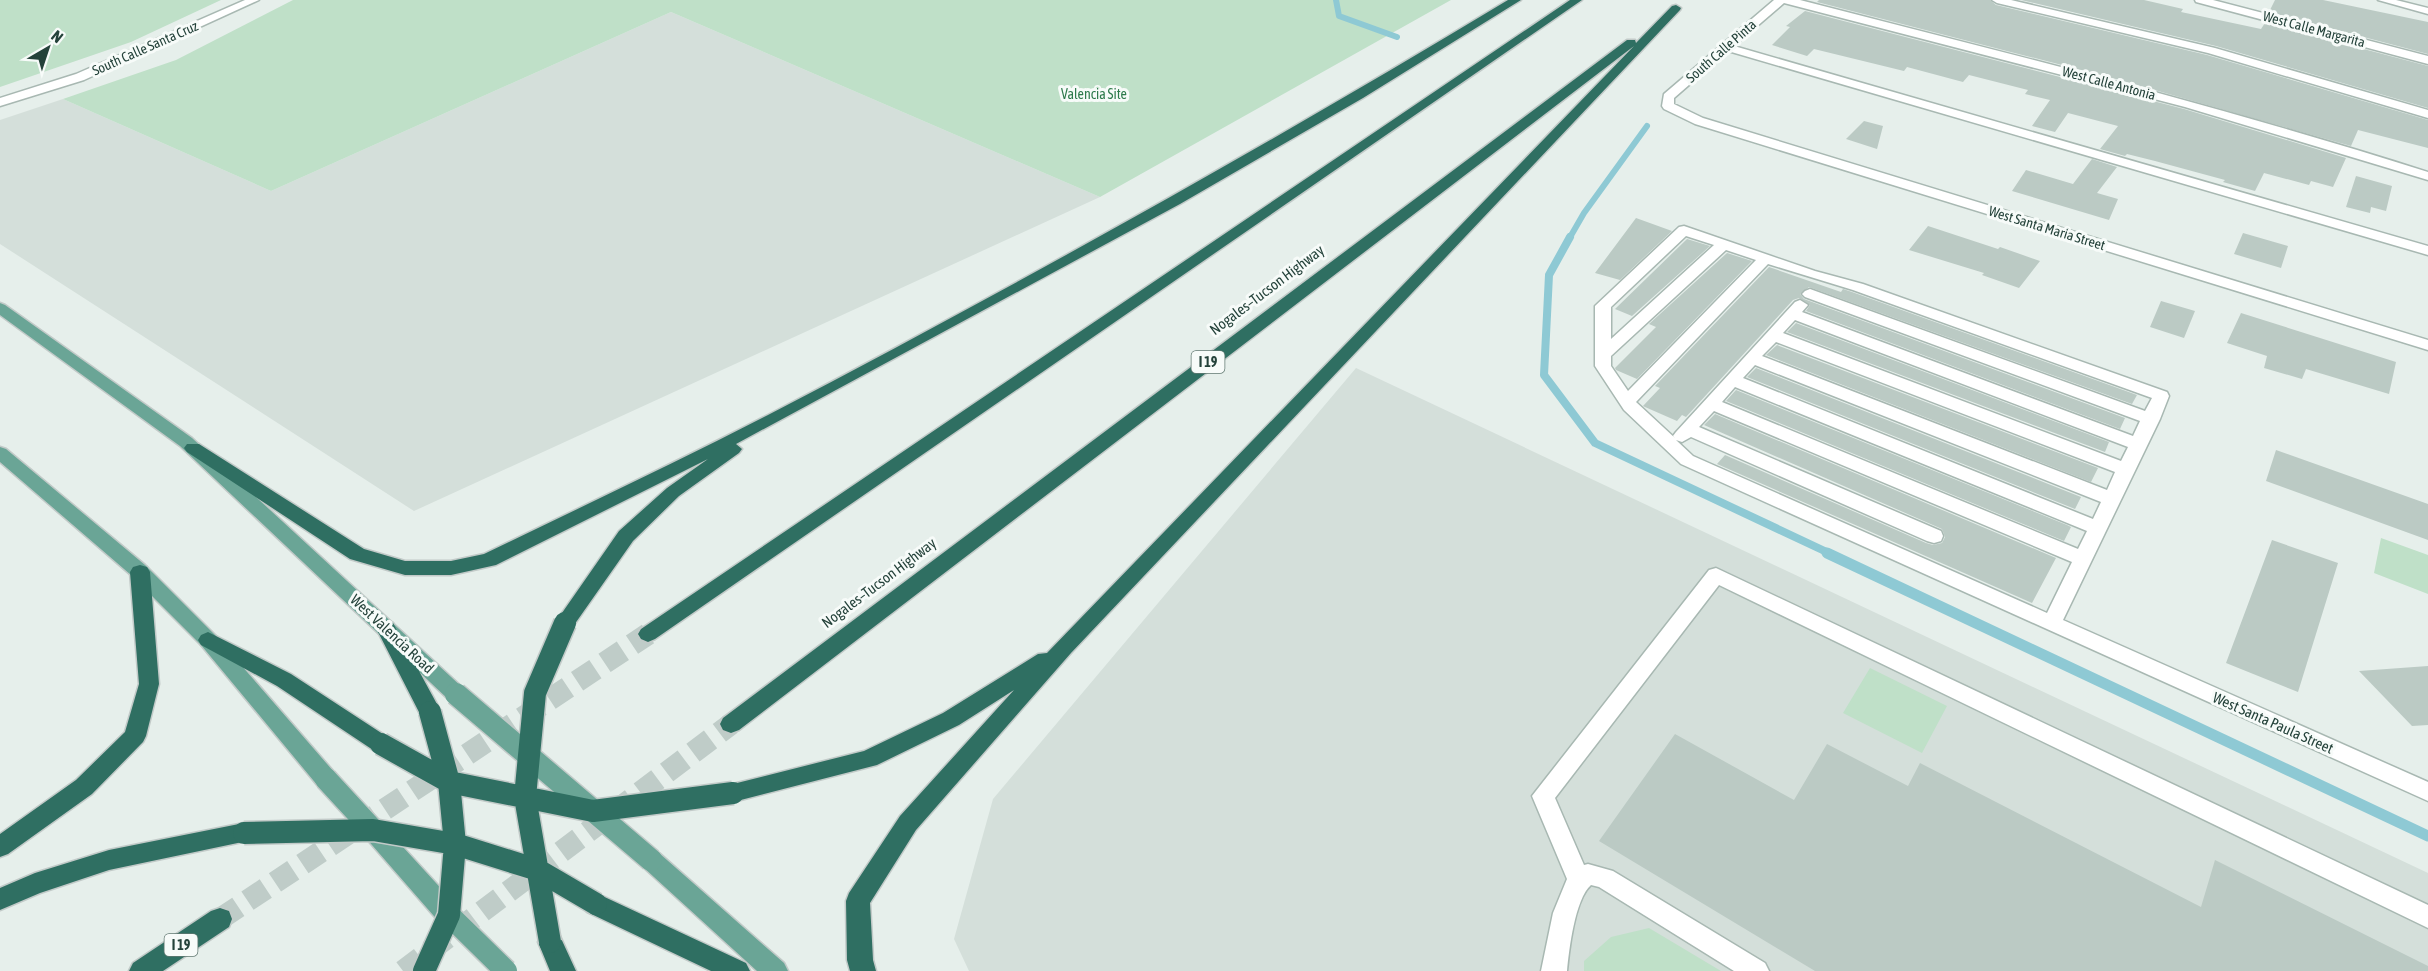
<svg xmlns="http://www.w3.org/2000/svg" width="2428" height="971" viewBox="0 0 2428 971" font-family="'Asap Condensed',sans-serif">
<rect width="100%" height="100%" fill="#e6efeb"/>
<path fill="#d4dfda" d="M671,12l429,185 -686,314 -414,-267v-124l63,-21 208,92z
M1356,368l1072,505v98h-1459l-15,-32 39,-140z"/>
<path fill="#bfe0c8" d="M0,0h221l-90,42 -131,45z
M293,0h1158l-351,197 -429,-185 -400,179 -208,-92 113,-39z
M2381,538l47,17v39l-54,-21z
M1870,668l77,38 -25,47 -79,-40z
M1649,928l72,43h-137v-10l27,-24z"/>
<g fill="none" stroke-linecap="round" stroke-linejoin="round">
<path stroke="#8ec9d4" stroke-width="6" d="M1336,0l3,16 58,21
M1569,239l15,-26 63,-87"/>
<path stroke="#8ec9d4" stroke-width="8" d="M1570,237l-21,38 -5,100 51,68 236,111"/>
<path stroke="#8ec9d4" stroke-width="11" d="M1827,553l601,283"/>
</g>
<path fill="#bbcac4" d="M1819,0h171l6,5 211,50 221,65v28l-70,-18 -7,16 -235,-67 -299,-77z
M2021,0h123l39,9 -2,3 80,17 4,-6 163,43v42l-212,-62z
M2275,0h48l105,22v32l-159,-42z
M1805,11l379,98 162,49 -13,29 -22,-6 -2,4 -45,-12 -9,18 -32,-9 2,-2 -70,-19 -28,-7 -2,2 -25,-7 18,-23 -50,-13 -13,19 -23,-6 18,-26 -25,-6 3,-4 -59,-15 -6,7 -56,-15 -3,4 -90,-22 -7,7 -35,-11 18,-18 -4,-1z
M1864,121l19,5 -6,23 -31,-10z
M2092,159l25,8 -20,26 21,6 -9,21 -97,-29 14,-21 47,14z
M2356,176l36,10 -6,25 -15,-4 -1,6 -24,-6z
M1636,218l36,13 -52,49 -25,-7z
M1928,226l70,23 2,-2 40,14 -21,27 -37,-13 2,-2 -75,-23z
M2243,233l45,13 -7,22 -47,-14z
M1687,239l23,7 -78,70 -17,-7z
M1727,253l25,8 -115,118 -21,-9 -1,-2 41,-41 -7,-3z
M1769,267l72,25 2,-3 9,3 285,103 -5,9 -323,-117 -9,7 4,5 321,119 -5,11 -314,-118 4,-6 -11,-7 -6,2 -107,117 -4,-2 -5,6 -32,-14 -2,-1 17,-18 -5,-2z
M2161,301l34,10 -11,27 -34,-11z
M2241,313l155,49 -7,32 -83,-25 -4,10 -38,-11 3,-12 -40,-13z
M1796,323l313,119 -4,10 -318,-120z
M1777,345l321,123 -7,14 -325,-127z
M1756,368l325,129 -6,12 -328,-132z
M1736,390l331,135 4,2 -7,14 -338,-140z
M1715,414l341,144 -24,45 -315,-139 8,-9 201,88 7,2 9,-2 3,-6 -3,-8 -238,-104z
M2276,450l152,54v36l-162,-59z
M2272,540l66,23 -40,129 -72,-29z
M2428,666v59l-16,1 -53,-55z
M1675,734l119,66 33,-56 81,42 12,-23 281,144 14,-47 213,106v5h-613l-216,-130z"/>
<g fill="none" stroke-linecap="round" stroke-linejoin="round">
<path stroke="#bfccc8" stroke-width="22" stroke-dasharray="22 11" stroke-linecap="butt" d="M220,919l428,-285
M403,971l328,-247"/>
<defs>
<path id="minor" d="M245,0h14l-175,80 -84,26v-8l76,-24z
M1774,0h26c210,54 421,106 628,172v8l-243,-73 -401,-104 -50,43 694,200v9l-700,-204 -54,47v6l29,14 725,222v10l-733,-226 -31,-15 -2,-3 2,-12z
M1992,0h19l204,48 213,62v8l-220,-65 -211,-50z
M2195,0h18l215,56v8l-232,-62z
M2378,0h18l32,8v6z
M1684,226l131,45 48,13 304,108 2,4 -9,23 -97,201 365,162v19l-747,-337 -57,-54 -29,-44v-60l84,-79zM1686,236l28,9 -103,94v-32zM1726,250l30,10 -128,131 -17,-25v-10zM1768,264l85,26 299,108 -7,13 -335,-122 -5,2 -3,3 3,3 335,124 -7,15 -331,-124 6,-7 -8,-5 -5,2 -119,130 -3,4 3,3 -40,-37zM1795,320l333,127 -7,14 -338,-128zM1776,342l339,130 -8,18 -345,-134zM1755,365l346,137 -8,17 -350,-141zM1735,387l352,144 -9,18 -356,-147zM1714,411l358,151 -25,51 -354,-157 -17,-16 6,2 9,-5 236,104 7,2 7,-2 2,-5 -2,-5 -242,-104z
M1716,568l712,337v23l-709,-343 -164,213 29,67 4,-1 25,7 152,92 4,8h-35l-135,-84 -8,-2c-16,14 -22,65 -24,86h-26l12,-58 14,-34 -35,-83 177,-226z"/>
<path id="major" d="M0,303l5,2 187,133 271,250 4,6 -4,6 -7,2 -7,-2 -269,-254 -180,-131z
M0,447l6,2 139,116 70,70 119,137 3,7 -3,7 -8,2 -8,-2 -117,-141 -70,-70 -131,-113z
M373,820l8,3 77,84 3,8 -3,8 -9,3 -9,-3 -75,-86 -4,-7 4,-7z
M651,850l8,3 125,110 4,8h-31l-114,-104 -4,-7 4,-7z"/>
<path id="highway" d="M1508,0h13l-158,98 -183,106 -444,240 6,5 -3,4 -60,43 -46,45 -61,87 -7,2 -7,-2 -3,-5 64,-92 48,-43 41,-29 -212,106 -45,10h-46l-55,-16 -163,-107 -3,-4 3,-4h12l165,105 41,12h46l33,-7c95,-46 191,-91 284,-139 251,-131 498,-269 740,-415z
M1570,0h12l-927,639 -7,3 -7,-3 -3,-5 3,-5z
M1676,5l5,3 -1,2 -609,643 -155,177 -46,73 3,57 3,11h-26l-3,-11 -1,-59 3,-8 51,-77 114,-126 -55,35 -82,40 -144,37 -8,-2 -3,-7 3,-7 139,-35 79,-38 95,-59 9,-1 587,-607 -895,684 -8,3 -8,-3 -3,-6 3,-6 904,-678h8l1,3 36,-37z
M140,565l7,2 3,5 9,112 -13,52 -3,6 -51,52 -84,60 -8,3v-23l76,-54 49,-48 14,-48 -9,-112 3,-5z
M386,620l7,3 45,83 3,6 -3,6 -8,2 -8,-2 -46,-90 3,-5z
M208,632l83,42 98,64 3,6 -3,6 -8,3 -8,-3 -96,-64 -76,-41 -3,-5 3,-5z
M244,823l8,3 4,7 -4,7 -143,30 -69,23 -40,17v-22l35,-15 74,-23z
M596,893l150,70 4,8h-39l-124,-59 -3,-8 3,-8z
M220,908l9,3 3,8 -3,8 -66,44h-34l4,-8 78,-52z
M550,931l9,3 17,37h-26l-12,-29 3,-8z"/>
</defs>
<use href="#minor" stroke="#a8b8b2" stroke-width="3"/>
<use href="#major" stroke="#c2cac8" stroke-width="3"/>
<use href="#highway" stroke="#c2cac8" stroke-width="3"/>
<use href="#minor" fill="#fff" fill-rule="evenodd"/>
<use href="#major" fill="#6aa596" fill-rule="evenodd"/>
<use href="#highway" fill="#2f6f62" fill-rule="evenodd"/>
<defs>
<path id="major-bridge" d="M456,694l195,166
M326,779l47,51
M449,915l57,56"/>
<path id="highway-bridge" d="M381,744l68,38 144,29 140,-18
M244,833l129,-3 82,14 83,26 58,34
M550,942l-25,-145 10,-104 30,-70
M424,971l25,-56 6,-71 -6,-62 -19,-70"/>
</defs>
<use href="#major-bridge" stroke="#c2cac8" stroke-width="25" stroke-linecap="butt"/>
<use href="#highway-bridge" stroke="#c2cac8" stroke-width="25" stroke-linecap="butt"/>
<use href="#major-bridge" stroke="#6aa596" stroke-width="22"/>
<use href="#highway-bridge" stroke="#2f6f62" stroke-width="22"/>
</g>
<g text-anchor="middle" stroke-width="6" stroke-linejoin="round" paint-order="stroke">
<g font-size="14" fill="#24423a" stroke="#f7fbf9">
<text transform="translate(2314 29) rotate(15)" y="5">West Calle Margarita</text>
<text transform="translate(145 48) rotate(-24)" y="5">South Calle Santa Cruz</text>
<text transform="translate(1721 51) rotate(-41)" y="5">South Calle Pinta</text>
<text transform="translate(2109 83) rotate(15)" y="5">West Calle Antonia</text>
<text transform="translate(2047 228) rotate(17)" y="5">West Santa Maria Street</text>
</g>
<g font-size="14" fill="#2d7a4b" stroke="#f7fbf9">
<text x="1094" y="99">Valencia Site</text>
</g>
<g fill="#f7fbf9" stroke="#637a73" stroke-width="1.5">
<rect x="1191.5" y="351" width="33" height="22" rx="4.5"/>
<rect x="164.5" y="934" width="33" height="22" rx="4.5"/>
</g>
<g font-size="14" font-weight="bold" fill="#24423a">
<text x="1208" y="367">I 19</text>
<text x="181" y="950">I 19</text>
</g>
<g font-size="15" fill="#24423a" stroke="#f7fbf9">
<text transform="translate(1267 290) rotate(-37)" y="5">Nogales–Tucson Highway</text>
<text transform="translate(879 583) rotate(-37)" y="5">Nogales–Tucson Highway</text>
<text transform="translate(392 634) rotate(43)" y="5">West Valencia Road</text>
<text transform="translate(2273 723) rotate(24)" y="5">West Santa Paula Street</text>
</g>
</g>
<g transform="translate(48 48) rotate(39)" stroke="#f7fbf9" stroke-width="4.5" paint-order="stroke">
<path d="M0-4.5L10 22L0 15L-10 22Z" fill="#24423a"/>
<text y="-9" font-size="16" font-weight="bold" text-anchor="middle" fill="#24423a">N</text>
</g>
</svg>
